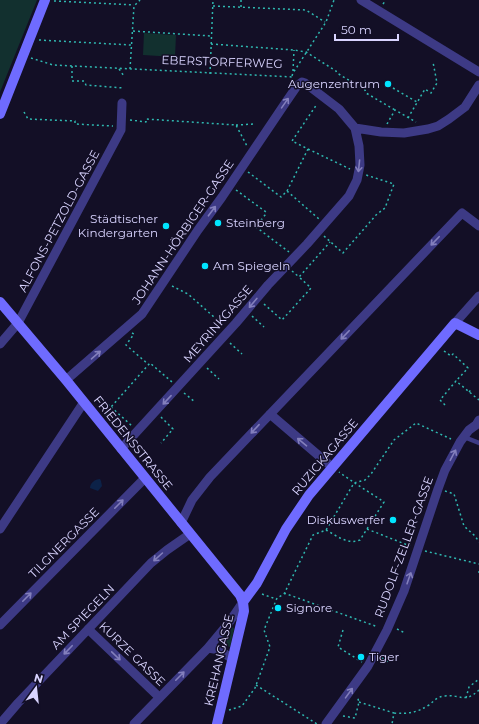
<svg xmlns="http://www.w3.org/2000/svg" width="479" height="724" viewBox="0 0 479 724" font-family="Montserrat,sans-serif">
<rect width="100%" height="100%" fill="#130f26"/>
<path fill="#12302f" d="M0,0h37l-37,92z
M144,33l32,2 -1,22 -32,-2z
M233,627l1,2 -4,18 -10,-4 -1,-2z"/>
<path fill="#0c2248" d="M100,479l1,2 1,5 -4,5 -8,-3c0,-5 5,-9 10,-9z"/>
<g fill="none" stroke-linecap="round" stroke-linejoin="round">
<path stroke="#2fb8b0" stroke-width="1.5" stroke-dasharray="2 3" stroke-linecap="butt" d="M54,1l80,4
M383,4l3,-4
M213,6l93,4 19,12
M241,7v-7
M133,31l78,5
M39,40l92,5
M211,44l83,6 12,2 30,19 1,2 28,17 1,3 29,17
M31,58l22,7 240,12
M72,66v15h12l2,4 37,3
M119,69l5,7
M130,69l4,-63 6,-6
M293,71l1,-21
M210,74l3,-74
M292,76l1,-3 33,-51 8,-22
M393,88l24,14
M24,112l4,7 47,2v3l38,2
M408,118l17,-29 6,4 6,-10 -4,-21
M130,120l16,2v-3l90,6 11,21
M387,124l8,-14 21,12
M236,125l19,-1
M308,149l42,20
M248,172l33,25 6,-6 32,28
M236,190l30,22 -1,3 -9,12 33,25
M287,191l21,-42 -16,-8 25,-37
M324,236l19,17 33,-38 9,-7 9,-24 -28,-9
M292,271l7,6 31,-35
M172,286l16,8 35,31
M264,304l18,16 29,-32 -12,-11
M252,316l12,11
M132,333l2,1 -8,11 22,19
M230,343l12,11
M444,351l7,5 2,-2 15,14 -12,13
M207,368l12,11
M469,392l3,-3
M184,393l11,9
M96,401l3,-3 12,9 39,-44 22,19
M445,405l-5,-5 16,-19 23,19
M111,407l21,19
M106,416l6,-8
M161,417l12,12 -12,14
M445,491l9,3 10,32 11,10 4,6
M367,529l43,17
M326,530c11,6 22,15 34,10l24,-38c-15,-10 -30,-19 -45,-30
M425,551l54,13
M479,571v3
M284,593l94,34
M262,594l14,5
M397,629l8,4
M343,630l-5,17 24,15
M382,658l8,5
M256,685l61,39
M466,698l3,-11 10,-8
M359,702l35,11 -2,11
M229,710l13,-4 13,-18 15,-41 -6,-17 13,-32 7,-4 29,-59 13,-5 28,-47 11,-3 6,-6 23,-34 22,-17 35,16
M394,713c14,1 22,0 35,-8 5,-4 9,-9 16,-9 16,-2 19,8 34,-6
M343,716l12,2 4,-16 -2,-6"/>
<path stroke="#3d3a85" stroke-width="4.5" d="M464,437l15,6"/>
<path stroke="#3d3a85" stroke-width="9" d="M361,0l118,72
M455,323l24,-27
M0,344l18,-21 103,-193 1,-27
M66,380l76,-66 56,-84 24,-33 64,-95 11,-16 5,-4 3,1 34,26 16,19 26,4 23,1 24,-4 10,-3 11,-7 16,-12 14,-22
M270,414l62,53
M121,449l115,-126 32,-38 39,-41 42,-48 8,-16 3,-15 -1,-19 -4,-18
M181,523l11,-23 18,-23 252,-264 17,13
M0,529l84,-127
M0,625l145,-147
M88,629l71,68
M208,648l12,2 12,9
M0,724l18,-21 133,-140 16,-13 23,-16
M134,724l74,-76 20,-24 15,-22
M326,724l42,-58 19,-36 17,-39 34,-102 7,-19 15,-28 9,-12 7,-5 3,-5"/>
<path stroke="#6f6bff" stroke-width="10" d="M0,114l45,-114
M0,302l66,78 174,215 3,7 1,9 -27,113
M243,602l14,-19 29,-54 23,-34 146,-172 24,12"/>
</g>
<defs><path id="oneway-shaft" d="M-6 0H5M1.5-3L5.5 0L1.5 3" fill="none" stroke-width="1.6" stroke-linecap="round" stroke-linejoin="round"/></defs>
<g stroke="#837fbc">
<use href="#oneway-shaft" transform="translate(285 103) rotate(-55)"/>
<use href="#oneway-shaft" transform="translate(359 166) rotate(96)"/>
<use href="#oneway-shaft" transform="translate(212 211) rotate(-53)"/>
<use href="#oneway-shaft" transform="translate(435 241) rotate(134)"/>
<use href="#oneway-shaft" transform="translate(253 303) rotate(130)"/>
<use href="#oneway-shaft" transform="translate(345 335) rotate(134)"/>
<use href="#oneway-shaft" transform="translate(96 355) rotate(-41)"/>
<use href="#oneway-shaft" transform="translate(167 400) rotate(133)"/>
<use href="#oneway-shaft" transform="translate(255 429) rotate(133)"/>
<use href="#oneway-shaft" transform="translate(302 442) rotate(-140)"/>
<use href="#oneway-shaft" transform="translate(453 455) rotate(-62)"/>
<use href="#oneway-shaft" transform="translate(119 504) rotate(-45)"/>
<use href="#oneway-shaft" transform="translate(158 557) rotate(138)"/>
<use href="#oneway-shaft" transform="translate(409 578) rotate(-71)"/>
<use href="#oneway-shaft" transform="translate(27 597) rotate(-45)"/>
<use href="#oneway-shaft" transform="translate(68 650) rotate(134)"/>
<use href="#oneway-shaft" transform="translate(116 656) rotate(44)"/>
<use href="#oneway-shaft" transform="translate(180 676) rotate(-45)"/>
<use href="#oneway-shaft" transform="translate(349 693) rotate(-54)"/>
</g>
<g fill="#00e5ff" stroke="#130f26" stroke-width="1.5">
<circle cx="388" cy="84" r="4"/>
<circle cx="218" cy="223" r="4"/>
<circle cx="166" cy="226" r="4"/>
<circle cx="205" cy="266" r="4"/>
<circle cx="393" cy="520" r="4"/>
<circle cx="278" cy="608" r="4"/>
<circle cx="361" cy="657" r="4"/>
</g>
<g text-anchor="middle" stroke-width="3" stroke-linejoin="round" paint-order="stroke">
<g font-size="12" fill="#d9d4ff" stroke="#130f26">
<text transform="translate(222 62) rotate(2)" y="4">EBERSTORFERWEG</text>
<text transform="translate(59 221) rotate(-62)" y="4">ALFONS-PETZOLD-GASSE</text>
<text transform="translate(183 232) rotate(-56)" y="4">JOHANN-HÖRBIGER-GASSE</text>
<text transform="translate(218 324) rotate(-49)" y="4">MEYRINKGASSE</text>
<text transform="translate(133 443) rotate(51)" y="4">FRIEDENSSTRASSE</text>
<text transform="translate(325 457) rotate(-50)" y="4">RUZICKAGASSE</text>
<text transform="translate(64 543) rotate(-45)" y="4">TILGNERGASSE</text>
<text transform="translate(404 547) rotate(-70)" y="4">RUDOLF-ZELLER-GASSE</text>
<text transform="translate(83 617) rotate(-46)" y="4">AM SPIEGELN</text>
<text transform="translate(132 654) rotate(44)" y="4">KURZE GASSE</text>
<text transform="translate(219 660) rotate(-77)" y="4">KREHANGASSE</text>
</g>
<g font-size="12" fill="#d9d4ff" stroke="#130f26" text-anchor="start">
<text x="380" y="88" text-anchor="end">Augenzentrum</text>
<text x="158" y="223" text-anchor="end">Städtischer<tspan x="158" dy="14">Kindergarten</tspan></text>
<text x="226" y="227">Steinberg</text>
<text x="213" y="270">Am Spiegeln</text>
<text x="385" y="524" text-anchor="end">Diskuswerfer</text>
<text x="286" y="612">Signore</text>
<text x="369" y="661">Tiger</text>
</g>
</g>
<g transform="translate(36 688) rotate(15)" stroke="#130f26" stroke-width="3" paint-order="stroke">
<path d="M0-3L7 15L0 10L-7 15Z" fill="#d9d4ff"/>
<text y="-6" font-size="11" font-weight="bold" text-anchor="middle" fill="#d9d4ff">N</text>
</g>
<path d="M335 34v6h63v-6" fill="none" stroke="#d9d4ff" stroke-width="2"/>
<text x="341" y="34" font-size="12" fill="#d9d4ff" stroke="#130f26" stroke-width="3" paint-order="stroke">50 m</text>
</svg>
